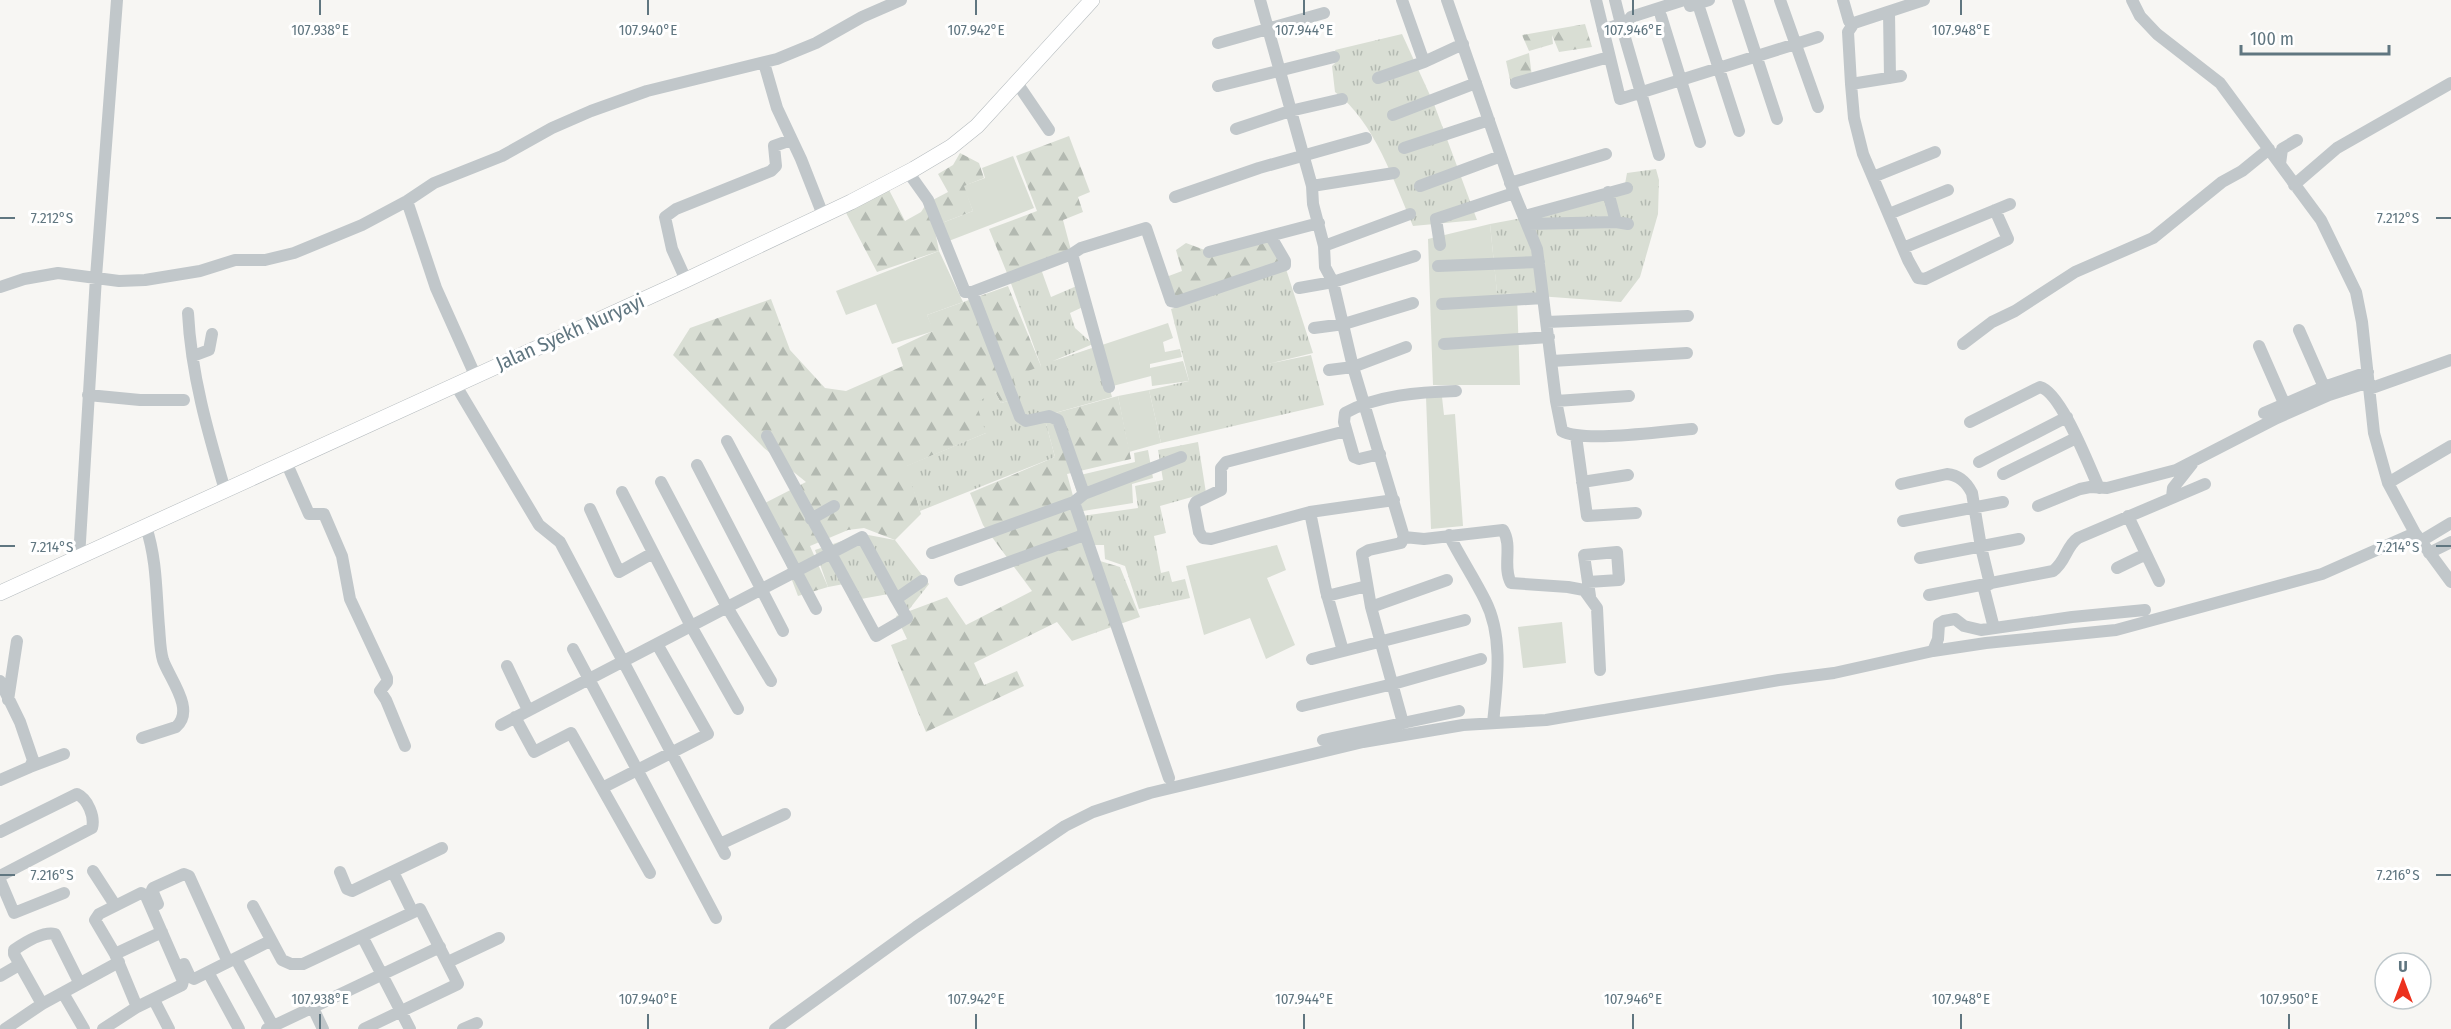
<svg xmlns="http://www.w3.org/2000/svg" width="2451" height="1029" viewBox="0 0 2451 1029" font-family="'Fira Sans Condensed',sans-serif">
<defs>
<pattern id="forest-firs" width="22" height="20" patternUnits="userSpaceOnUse" patternTransform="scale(1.5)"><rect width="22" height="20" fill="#d9ded4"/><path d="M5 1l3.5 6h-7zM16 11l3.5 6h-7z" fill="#b3b9b1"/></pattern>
<pattern id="park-tufts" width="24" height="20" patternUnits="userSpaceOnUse" patternTransform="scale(1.5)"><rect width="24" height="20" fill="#d9ded4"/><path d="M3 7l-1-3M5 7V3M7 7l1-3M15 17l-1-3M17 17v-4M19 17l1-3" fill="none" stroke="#b3b9b1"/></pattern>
</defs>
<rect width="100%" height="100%" fill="#f7f6f3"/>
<path fill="#d9ded4" d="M1013,156l21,52 -93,36 -7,-18 39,-15 -10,-25 22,-8 -3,-10z
M1490,224l7,68 20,3 3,90h-87l-5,-146z
M939,251l24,51 -36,13 7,16 -42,13 -16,-40 -30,11 -10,-24z
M1168,323l5,15 -10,4 2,10 15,-3 2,8 -32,7v4l33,-7 6,20 -37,5 -1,-10 -42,11 -7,-42z
M1149,390l12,53 -32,9 -11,-56z
M1426,397h16l2,18 11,-1 8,112 -32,3z
M1148,450l5,28 -21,6 1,19 -50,8 -11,-34 63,-15 -1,-9z
M1277,545l9,25 -19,8 28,67 -29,14 -16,-41 -46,17 -18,-69z
M1562,622l4,41 -43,5 -5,-41z"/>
<path fill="url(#forest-firs)" d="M1585,24l7,23 -33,5 -7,-17 1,9 -24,7 -7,-16z
M1529,53l3,24 -21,7 -5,-23z
M1069,136l21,56 -12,5 5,15 -20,8 9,34 -63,24 -20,-49 48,-18 -21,-55z
M960,153l19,10 5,15 -20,8 9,25 -39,15 5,25 -62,21 -33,-63 44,-21 17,33 16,-9 6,-9 21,-11 -10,-18 15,-9z
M1269,240l15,23 -110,37 -8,-23 16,-6 -6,-21 10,-7 24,9z
M1008,286l33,80 -22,32 -18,5 -6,-11 -9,41 -79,33 14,48 -26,26 -31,-12 -16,2 -38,16 18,41 -30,9 -35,-92 43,-22 -42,-34 -91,-93 17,-27 81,-29 19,51 35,38 21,3 57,-25 -6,-18 36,-17 -6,-16z
M1118,396l13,63 -64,15 23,84 30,9 20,50 -68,24 -15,-19 -83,41 10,22 33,-14 7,15 -98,46 -35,-87 16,-6 -11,-23 51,-19 19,28 66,-34 -49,-66 -13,-32 85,-36 -11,-41z"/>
<path fill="url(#park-tufts)" d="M1402,34l32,70 43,116 -64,6c-19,-44 -38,-104 -78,-134l-3,-26 6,-6 -3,-10z
M1656,169l3,11 -1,34 -18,63 -19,25 -124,-9 -7,-69 64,-12 71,-28 2,-11z
M1041,269l10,28 28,-12 6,21 -15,7 5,15 18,16 -40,17 45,-15 14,51 -68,19 11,41 -135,54 -14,-45 80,-33 -10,-30 19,-11 6,11 18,-5 -6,-21 28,-11 -32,-88z
M1286,269l27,84 -45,11 43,-9 13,50 -163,38 -12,-53 40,-9 -18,-72z
M1198,442l8,51 -46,13 6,27 -12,3 7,37 8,-2 3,11 13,-3 5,19 -51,11 -14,-43 -20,-7 -1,-14h-15l-7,-29 56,-8 -3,-22 28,-6 -5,-30z
M863,534l32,6 34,44 -22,28 -13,-19 -44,8 -6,-17 -16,3 -13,-37z"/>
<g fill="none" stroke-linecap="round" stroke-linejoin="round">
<defs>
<path id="major" d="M0,593l686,-313 165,-78 63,-33 37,-22 26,-21 115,-126"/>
</defs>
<use href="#major" stroke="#b5bbbe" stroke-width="16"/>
<path stroke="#c1c7ca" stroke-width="12" d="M1260,0l52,186 1,18 11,42 1,21 8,15 20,85 51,170 -3,6 -32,7 -7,4 9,53 32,116
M1402,0l22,62
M1447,0l67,193 23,56 19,152 6,30c21,12 103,0 130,-2
M1596,0l24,99 198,-62
M1738,0l39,119
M1780,0l38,107
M1843,0l6,21 5,2
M2132,0l8,16 17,18 63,49 101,137 35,72 6,30 12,111 14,50 27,50 36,49
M1698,4l41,127
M1690,6l19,-6
M1889,12l1,66
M1661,16l39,126
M1603,30l18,-6 -6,-24
M1218,43l106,-30
M764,63l13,45 24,51 22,56
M1901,76l-50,8 -3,-52 6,-9 70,-23
M1378,78l46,-16 39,-18
M1017,83l32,47
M1516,83l93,-26
M1851,84l3,34 9,36 45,106 10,18 7,1 83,-40 -13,-29
M1218,86l116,-29
M1393,115l83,-32
M1236,129l54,-18 52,-12
M1404,148l85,-28
M1659,155l-38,-131 5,-1 5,-6 53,-17
M2280,164l2,-15 15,-9
M908,172l20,28 37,92h7l100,-38
M1873,177l62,-25
M1510,183l96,-29
M2294,185l43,-37 114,-65
M1312,186l82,-13
M1420,186l81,-30
M1608,192l8,30
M1175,197l84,-29 107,-30
M407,201l29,87 39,87
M1889,214l59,-24
M1525,216l102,-28
M1528,224l88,-2 12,2
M1440,245l-4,-26 78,-26
M1324,246l86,-32
M1903,248l107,-44
M1209,252l110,-29
M1438,266l101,-4
M686,280l-14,-31 -7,-32 11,-8 95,-38 5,-5 -2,-20 17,-6
M0,287l24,-8 34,-6 61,8 26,-1 55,-9 35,-11h30l29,-7 68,-28 45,-24 27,-18 68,-27 50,-28 39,-17 56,-20 130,-32 39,-16 46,-26 39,-17
M1299,288l34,-6 82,-26
M972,292l48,125 6,4 23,-5 9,4 26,74
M1442,304l101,-6
M188,313c3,61 20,120 37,177
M1547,322l141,-6
M1314,328l30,-4 69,-21
M2299,330l25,57
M1444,344l105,-7
M1963,344l29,-22 23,-11 60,-39 78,-34 69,-56 20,-11 27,-22
M2259,346l25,57
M193,356l16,-6 3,-16
M1552,361l135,-8
M1329,370l24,-3 53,-20
M455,384l84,141 21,17 165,312
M1109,387l-37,-133 9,-6 65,-20 25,73 5,1 109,-37v-4l-14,-24
M2369,389l82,-29
M88,395l52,5h44
M1556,401l73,-5
M2264,413l60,-26 44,-15
M1970,422l70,-35c21,5 49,79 59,101
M1346,431l-120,31 -5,6v22l-25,12 -2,4 5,26 4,6 8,1 99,-27 84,-12
M767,436l109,200 31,-18 -11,-19
M1576,436l11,80 49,-3
M727,441l89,168
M1380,454l-21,5 -5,-2 -10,-35 1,-9c32,-18 75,-21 111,-22
M286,462l23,52h15l18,42 8,43 37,79v4l-7,9 6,9 19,46
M1979,462l88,-45
M697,465l86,166
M2003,474l73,-36
M661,482l66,125 44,74
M1582,482l46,-7
M2388,483l63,-37
M1901,484l46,-10c12,1 20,9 25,19l9,54 9,37
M622,492l69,134 47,83
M2172,497l1,-9 19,-24
M2038,506l42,-17 10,-2 17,1 69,-18 101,-52 52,-23 40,-13
M590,509l29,63 34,-19
M1310,512l16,79 17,60
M2128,516l31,65
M811,519l23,-13
M1903,521l100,-19
M1449,535c11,22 25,43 36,65 19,37 12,83 8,123
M1404,537l20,2 79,-9c10,16 -1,37 8,53l57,4 16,3 13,18 3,62
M2421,541l30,-18
M932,553l142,-51
M2429,553l22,-11
M79,558l17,-281 21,-277
M1920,558l99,-19
M2117,568l29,-14
M960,580l124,-45
M1588,582l31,-2 -2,-28 -33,3 6,41
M1983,585l11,43
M1929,595l124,-24c13,-9 13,-25 25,-33l127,-54
M1327,596l40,-10
M1371,607l76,-27
M573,649l143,269
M1933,651l5,-12 1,-15 5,-3 11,-2 9,7 17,4 91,-13 73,-7
M1312,659l153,-39
M507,666l21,44
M0,681l20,41 13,38 -3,7 -30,13
M8,700l9,-59
M1302,706l91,-22 88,-25
M515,717l19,35 37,-19 79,140
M501,725l361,-188 34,62 26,-18
M142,738l34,-11c20,-17 -7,-49 -13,-67 -3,-10 -3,-22 -4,-33 -3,-34 -2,-67 -13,-100
M1323,740l136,-29
M30,767l34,-13
M1169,778l-95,-276 10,-8 97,-37
M602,788l106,-54 -51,-90
M0,832l77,-38c11,5 18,23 15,34l-92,48
M720,844l65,-30
M93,871l22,34
M340,872l7,17 5,2 90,-43
M393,872l19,39
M0,880l14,33 50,-20
M158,904l-6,-14 1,-2 31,-14 5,2 39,86
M253,906l29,54 9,4h12l117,-55 38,75 -94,45
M362,936l48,93
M115,954l47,-22
M236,959l37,67
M448,962l51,-24
M184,964l6,13 4,2 76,-38
M208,972l31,57
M0,976l19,-11
M63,993l21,36
M154,1000l15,29
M42,1004l-28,-50v-4c10,-7 29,-19 41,-16l24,48
M313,1008l10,21
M5,1029l37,-25 77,-42
M103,1029l34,-22 45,-22 1,-4 -37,-85 -5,-3 -42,21 -4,6 20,34 22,53
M267,1029l173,-82
M463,1029l14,-6
M775,1029l141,-102 149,-101 28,-14 57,-19 213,-51 100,-17 83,-5 233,-40 55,-7 99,-22 53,-8 130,-13 206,-56 93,-41"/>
<use href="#major" stroke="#fff" stroke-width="15"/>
</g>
<path fill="none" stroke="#607680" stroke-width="2" d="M320,0v15M648,0v15M976,0v15M1304,0v15M1633,0v15M1961,0v15M0,218h15M2436,218h15M0,546h15M2436,546h15M0,875h15M2436,875h15M320,1014v15M648,1014v15M976,1014v15M1304,1014v15M1633,1014v15M1961,1014v15M2289,1014v15"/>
<g text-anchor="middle" stroke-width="6" stroke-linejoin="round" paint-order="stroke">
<g font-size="20" fill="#607680" stroke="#fff">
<text transform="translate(570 332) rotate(-24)" y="7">Jalan Syekh Nuryayi</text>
</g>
</g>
<g font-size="15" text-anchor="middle" fill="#607680" stroke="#fff" stroke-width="6" stroke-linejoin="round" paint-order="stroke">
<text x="320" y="35">107.938°E</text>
<text x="648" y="35">107.940°E</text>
<text x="976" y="35">107.942°E</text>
<text x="1304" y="35">107.944°E</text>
<text x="1633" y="35">107.946°E</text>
<text x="1961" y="35">107.948°E</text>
<text x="52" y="223">7.212°S</text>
<text x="2398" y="223">7.212°S</text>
<text x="52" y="552">7.214°S</text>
<text x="2398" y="552">7.214°S</text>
<text x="52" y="880">7.216°S</text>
<text x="2398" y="880">7.216°S</text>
<text x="320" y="1004">107.938°E</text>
<text x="648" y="1004">107.940°E</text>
<text x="976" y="1004">107.942°E</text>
<text x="1304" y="1004">107.944°E</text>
<text x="1633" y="1004">107.946°E</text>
<text x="1961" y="1004">107.948°E</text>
<text x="2289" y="1004">107.950°E</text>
</g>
<g transform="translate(2403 981)"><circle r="28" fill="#ffffff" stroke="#bfc8cc" stroke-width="1.5"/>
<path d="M0-4.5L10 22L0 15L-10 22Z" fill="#ec311d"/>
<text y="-9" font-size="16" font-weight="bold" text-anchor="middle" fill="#607680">U</text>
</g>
<path d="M2241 45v9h148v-9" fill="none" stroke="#607680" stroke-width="3"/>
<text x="2250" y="45" font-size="18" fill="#607680" stroke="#ffffff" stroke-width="4.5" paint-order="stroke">100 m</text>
</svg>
